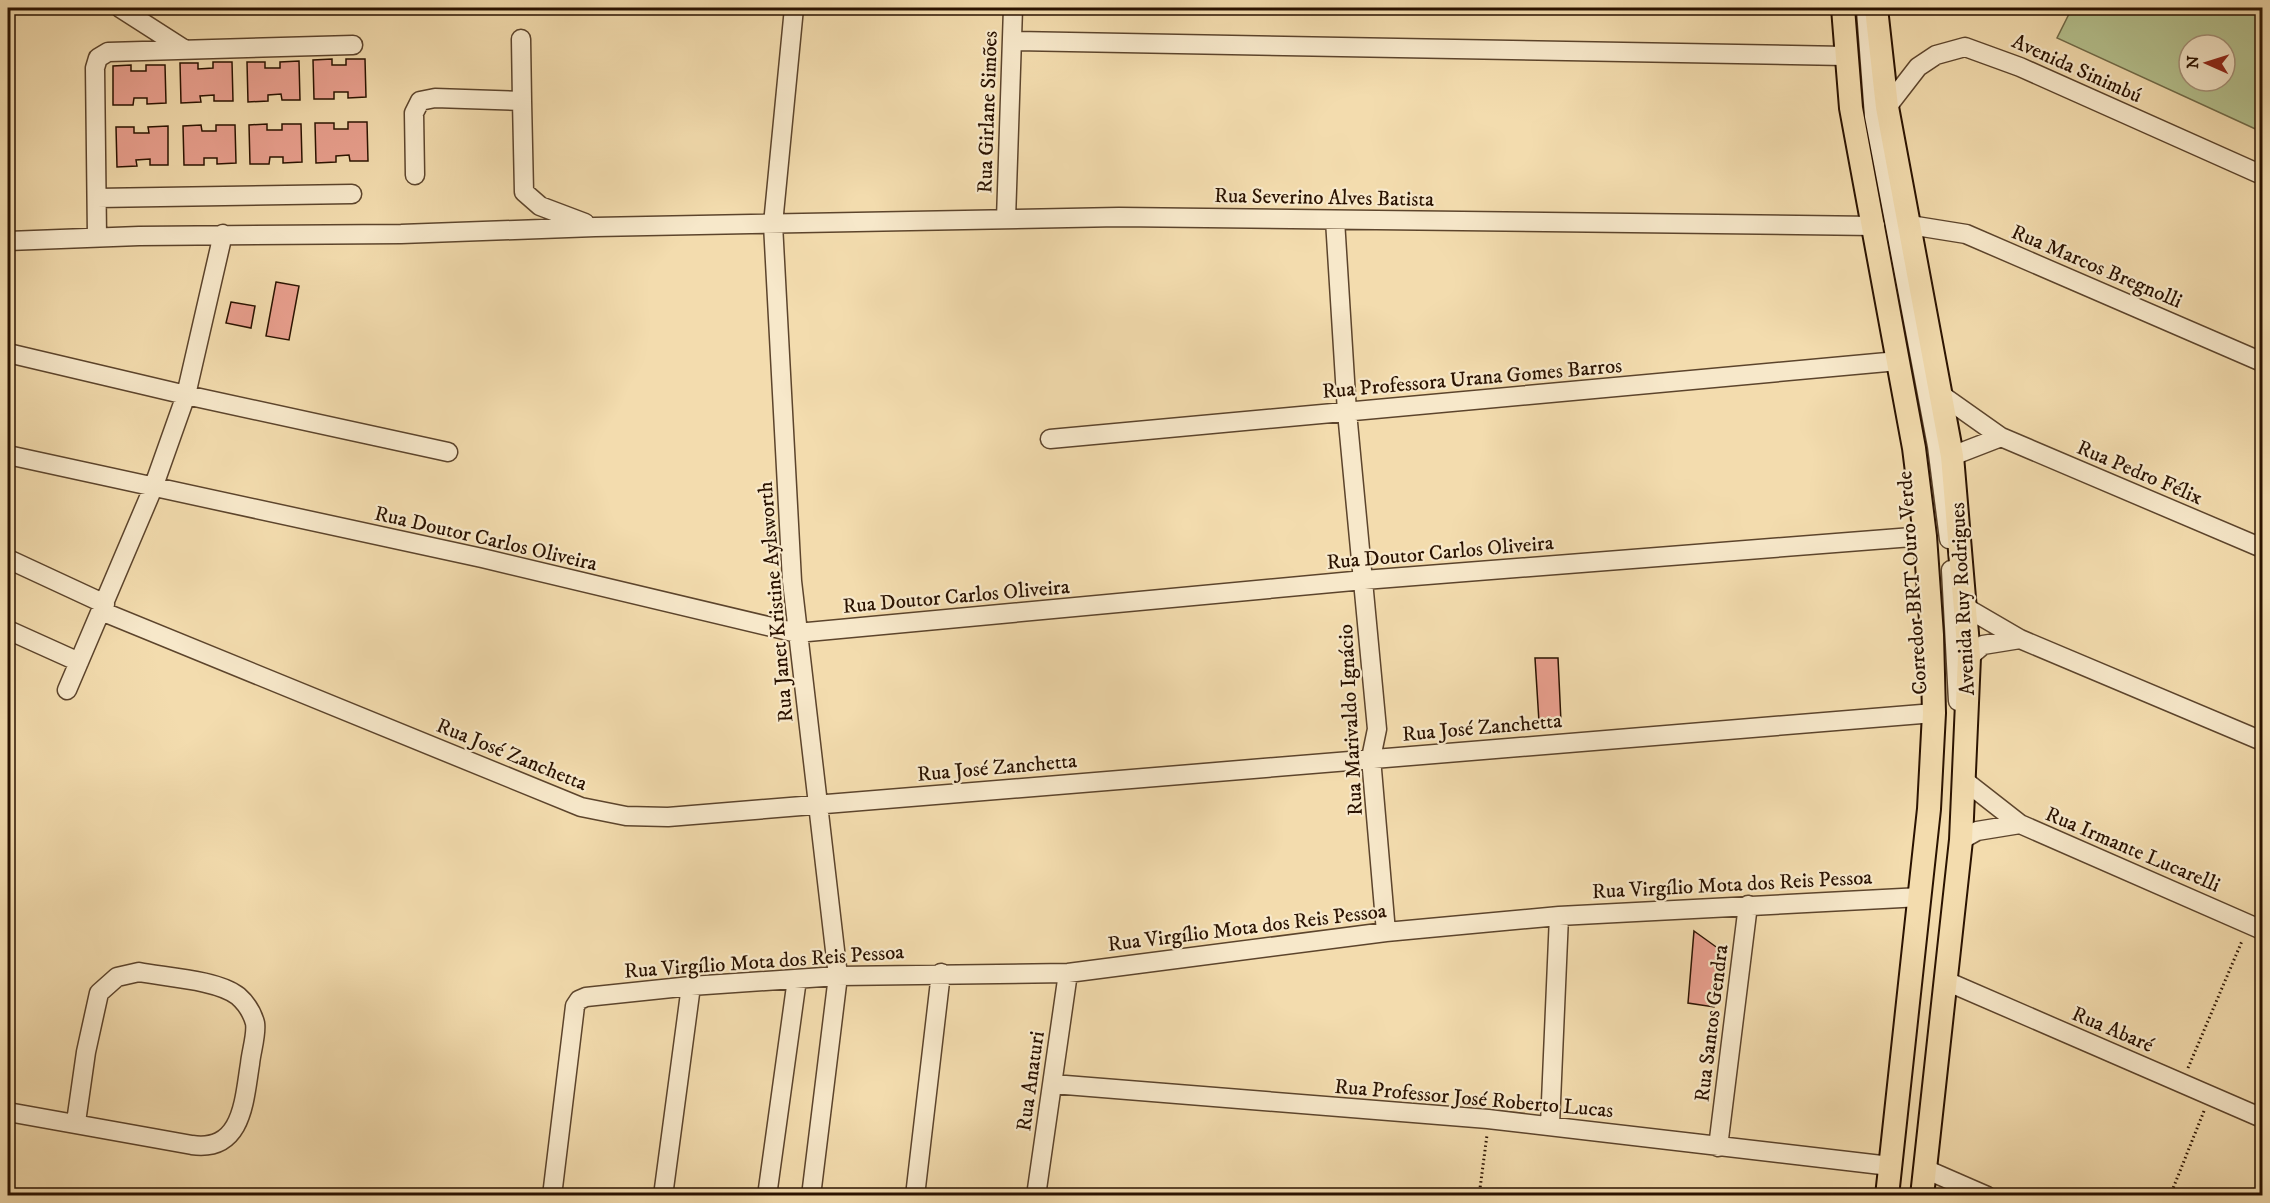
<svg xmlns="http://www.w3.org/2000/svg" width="2270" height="1203" viewBox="0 0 2270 1203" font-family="'IM FELL DW Pica',serif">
<rect width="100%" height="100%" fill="#f3dcae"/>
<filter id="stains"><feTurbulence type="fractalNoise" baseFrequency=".00333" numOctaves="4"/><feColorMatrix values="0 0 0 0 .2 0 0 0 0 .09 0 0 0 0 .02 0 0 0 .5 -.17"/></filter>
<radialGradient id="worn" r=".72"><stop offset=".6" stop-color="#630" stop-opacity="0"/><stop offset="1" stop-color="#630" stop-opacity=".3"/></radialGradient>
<path fill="#b5c28f" stroke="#706a48" stroke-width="1.5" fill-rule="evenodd" d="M2072,8h190v124l-205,-94zM2189,45h36v36h-36z"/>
<path fill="#eaa08f" stroke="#2a1200" stroke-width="1.5" d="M332,59v6h14v-6h19l1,38 -18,1v-6h-14v7h-20l-1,-39z
M299,61l1,39h-18l-1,-6 -13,1v6l-20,1 -1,-40h18v6h15v-6z
M213,62h19l1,39h-19v-6l-14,1 1,6 -20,1 -1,-40h18v6l15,-1z
M131,65v6h15v-6h19l1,38 -19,1v-6h-13l-1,7h-20v-39z
M348,122h19l1,39h-18l-1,-6 -13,1v6l-20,1 -1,-40h19v6h14z
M267,124v6h15v-6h19l1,38 -19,1v-6h-13l-1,7h-19l-1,-39z
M201,125l1,6h14v-6h19l1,38 -19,1v-6h-13v7h-20l-1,-39z
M168,126v39h-18v-6l-14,1 1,6 -20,1 -1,-40h18v6h15l-1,-6z
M276,282l23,4 -10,54 -23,-4z
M231,302l24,4 -4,22 -25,-5z
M1535,658h23l3,64h-22z
M1694,931l25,18 -5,58 -26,-4z"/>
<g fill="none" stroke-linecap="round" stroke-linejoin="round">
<defs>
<path id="minor" d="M120,8l64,41
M794,8l-21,216 19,357 46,395 -27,220
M1866,10l8,106 63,330 12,93
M521,39l1,62
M1012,41l833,15
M1887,107l31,-40 18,-12 29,-8 55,20 242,108
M415,175l-1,-62 6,-12 15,-3 87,3 2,91 16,14 45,17
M97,198l255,-4
M1006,219l7,-211
M1335,220l12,192 30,317 -6,29 15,174
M1910,225l56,9 296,128
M97,237l-2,-169 3,-10 10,-6 245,-7
M8,241l131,-5 262,-2 194,-7 524,-10 756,9
M8,353l178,42 262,57
M1943,396l58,41 261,111
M1050,439l848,-78
M8,455l474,103 315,75 567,-53 561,-44
M1952,456l49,-19
M8,559l97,45
M1951,570l7,131
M1965,607l55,32 242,102
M101,611l480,196 45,9 42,1 1266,-104
M8,630l71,32
M1969,657l14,-12 37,-6
M67,690l86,-202 33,-93 37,-161
M1965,781l55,43 242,106
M1961,840l16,-9 43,-7
M1946,981l316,137
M1053,1084l435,35 402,47
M8,1112l184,33c51,7 52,-45 58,-81 1,-12 7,-30 5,-41 -3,-11 -9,-20 -17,-27 -20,-16 -73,-19 -99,-24l-22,5 -18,16 -13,59 -10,70
M1550,1125l9,-209
M1718,1147l30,-242
M1925,1169l62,27
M552,1196l23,-190 4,-6 7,-3 105,-11 147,-10 230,-3 318,-41 173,-16 362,-19
M663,1196l28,-210
M767,1196l30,-217
M915,1196l26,-223
M1036,1196l32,-223"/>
<path id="major" d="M1843,8l8,100 63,340 11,88 7,99 2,78 -5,96 -42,387
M1876,8l11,99 65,349 17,201 -8,183 -39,356"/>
</defs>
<use href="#minor" stroke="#5c442c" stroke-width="21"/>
<use href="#major" stroke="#2a1200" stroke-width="26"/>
<path stroke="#2a1200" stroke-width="3" stroke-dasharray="1.5 3" stroke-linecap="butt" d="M2188,1068l54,-127
M1479,1196l8,-61
M2170,1196l34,-85"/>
<use href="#minor" stroke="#f7e8ca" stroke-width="18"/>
<use href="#major" stroke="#f3dcae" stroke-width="22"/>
</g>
<g text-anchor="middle" stroke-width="4.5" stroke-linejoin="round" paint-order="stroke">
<g font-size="21" fill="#2a1200" stroke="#f7e8ca">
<text transform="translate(2077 68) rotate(24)" y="7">Avenida Sinimbú</text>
<text transform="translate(987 112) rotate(-88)" y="7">Rua Girlane Simões</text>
<text transform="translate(1324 197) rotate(1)" y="7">Rua Severino Alves Batista</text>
<text transform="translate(2097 266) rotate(23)" y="7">Rua Marcos Bregnolli</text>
<text transform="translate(1472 378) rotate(-5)" y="7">Rua Professora Urana Gomes Barros</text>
<text transform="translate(2140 472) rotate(23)" y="7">Rua Pedro Félix</text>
<text transform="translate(486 538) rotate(13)" y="7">Rua Doutor Carlos Oliveira</text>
<text transform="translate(1440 552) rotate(-5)" y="7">Rua Doutor Carlos Oliveira</text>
<text transform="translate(1912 583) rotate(-94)" y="7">Corredor BRT Ouro Verde</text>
<text transform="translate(956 596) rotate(-5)" y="7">Rua Doutor Carlos Oliveira</text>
<text transform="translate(1962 599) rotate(-93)" y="7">Avenida Ruy Rodrigues</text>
<text transform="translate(775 602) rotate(-95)" y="7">Rua Janet Kristine Aylsworth</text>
<text transform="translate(1350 720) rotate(-93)" y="7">Rua Marivaldo Ignácio</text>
<text transform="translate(1482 727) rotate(-5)" y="7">Rua José Zanchetta</text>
<text transform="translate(512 754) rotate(22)" y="7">Rua José Zanchetta</text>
<text transform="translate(997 767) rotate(-5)" y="7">Rua José Zanchetta</text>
<text transform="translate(2133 849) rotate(23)" y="7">Rua Irmante Lucarelli</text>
<text transform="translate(1732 884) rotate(-3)" y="7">Rua Virgílio Mota dos Reis Pessoa</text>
<text transform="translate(1247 927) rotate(-7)" y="7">Rua Virgílio Mota dos Reis Pessoa</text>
<text transform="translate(764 961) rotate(-4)" y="7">Rua Virgílio Mota dos Reis Pessoa</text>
<text transform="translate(1711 1023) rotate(-83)" y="7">Rua Santos Gendra</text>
<text transform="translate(2113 1029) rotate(23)" y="7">Rua Abaré</text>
<text transform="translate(1030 1081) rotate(-82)" y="7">Rua Anaturi</text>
<text transform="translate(1474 1098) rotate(5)" y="7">Rua Professor José Roberto Lucas</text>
</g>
</g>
<rect width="2270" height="1203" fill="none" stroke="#f3dcae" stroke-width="30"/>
<rect x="9" y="9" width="2252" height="1185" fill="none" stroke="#2a1200" stroke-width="3"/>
<rect x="15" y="15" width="2240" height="1173" fill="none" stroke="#2a1200" stroke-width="1.5"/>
<g transform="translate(2207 63) rotate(273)"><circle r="28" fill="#f7e8ca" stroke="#a59279" stroke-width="1.5"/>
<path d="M0-4.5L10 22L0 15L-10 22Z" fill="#8f2418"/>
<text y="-9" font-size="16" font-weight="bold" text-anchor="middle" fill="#2a1200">N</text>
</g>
<rect width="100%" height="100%" filter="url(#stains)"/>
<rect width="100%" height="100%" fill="url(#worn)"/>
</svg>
